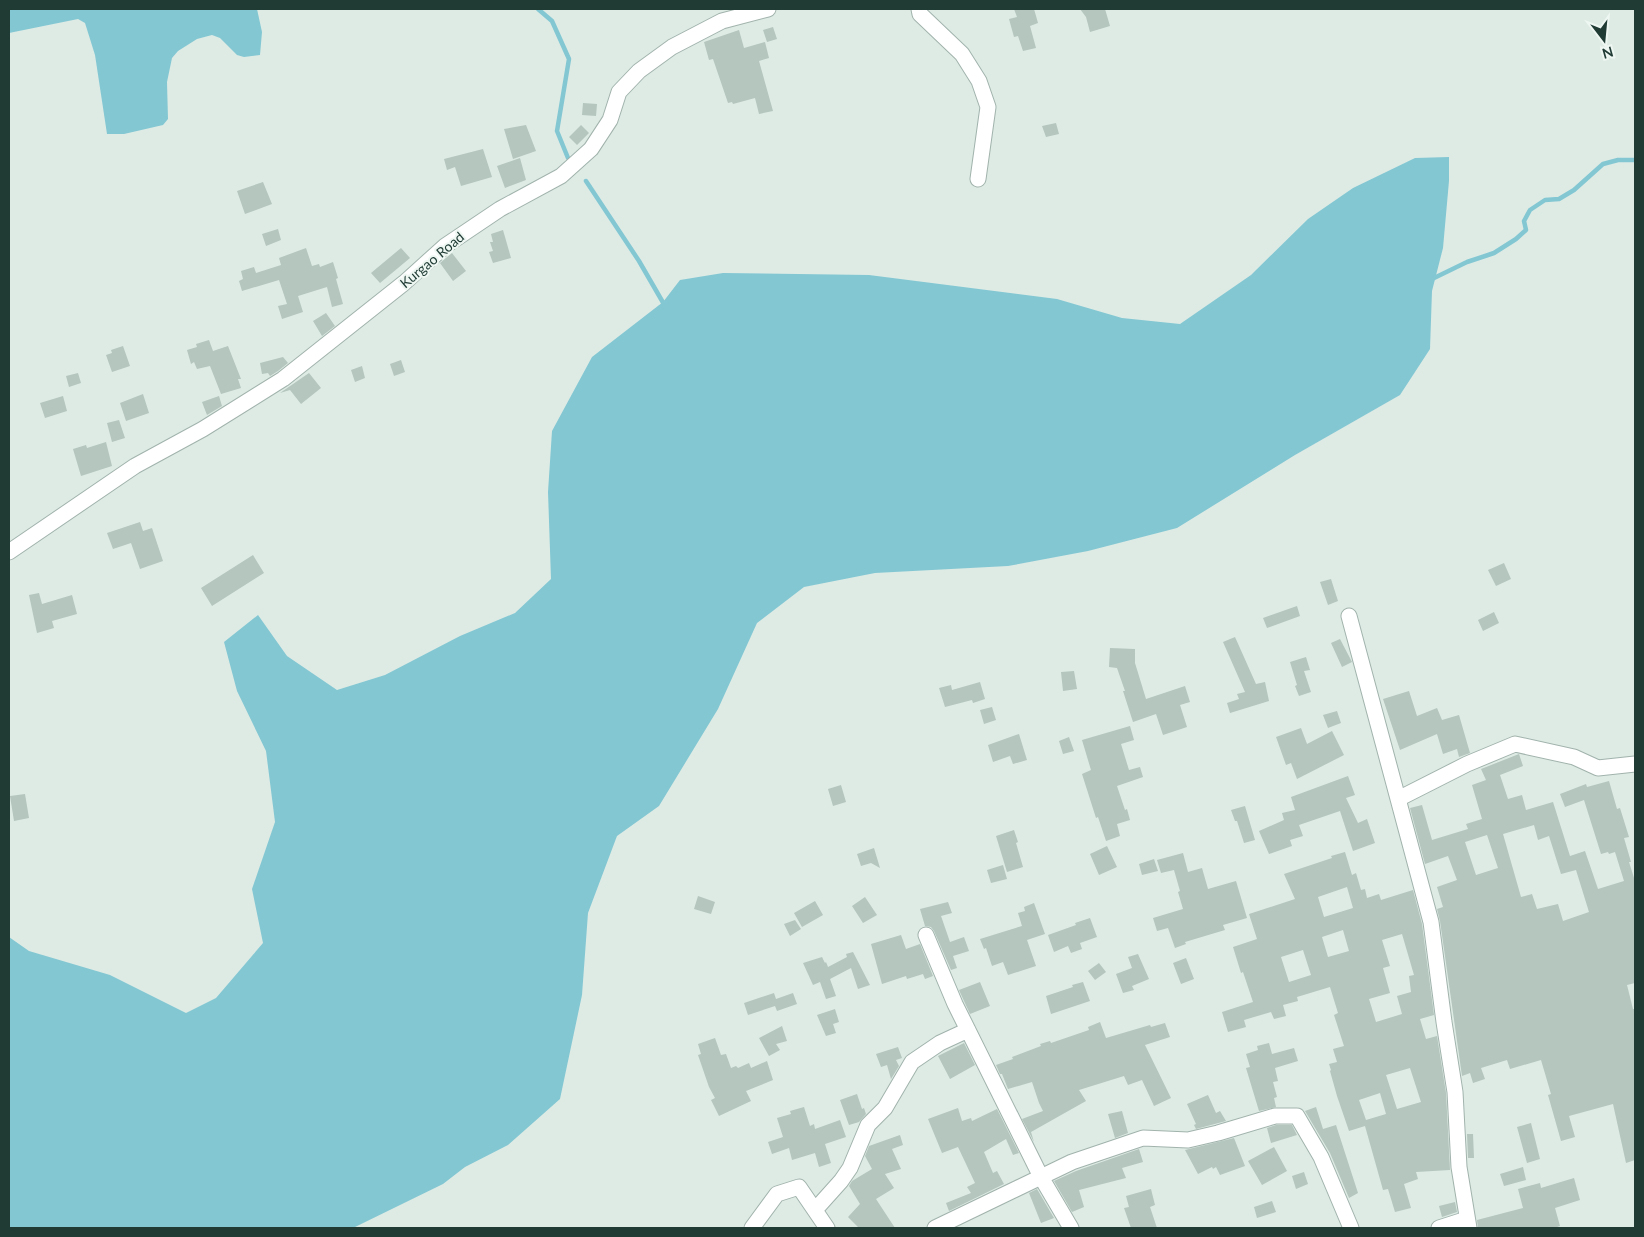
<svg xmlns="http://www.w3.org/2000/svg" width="1644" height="1237" viewBox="0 0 1644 1237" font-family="Lato,sans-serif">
<rect width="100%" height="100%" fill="#deebe5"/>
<path fill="#83c7d3" d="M9,9h248l5,23 -2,23 -16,2 -7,-2 -17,-17 -8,-3 -15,4 -19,12 -6,7 -5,24 1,37 -5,6 -39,9h-17l-12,-79 -10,-32 -7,-4 -69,14z
M1449,157v24l-6,67 -11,43 -2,58 -30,46 -105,60 -118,73 -89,23 -80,15 -133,7 -71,14 -47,36 -39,86 -59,97 -42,30 -29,77 -6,82 -22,104 -52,46 -43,22 -22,17 -90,44h-344v-291l20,14 81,24 76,38 30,-15 47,-55 -11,-54 23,-67 -9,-71 -29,-60 -13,-49 34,-27 29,41 50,34 48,-15 75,-39 55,-23 36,-34 -3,-87 4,-61 40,-74 71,-55 17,-22 43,-7 146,2 188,24 65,19 58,6 71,-49 57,-56 45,-31 62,-30z"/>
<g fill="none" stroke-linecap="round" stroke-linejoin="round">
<path stroke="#83c7d3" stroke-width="4.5" d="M538,9l14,12 17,38 -12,72 11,27
M586,181l53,80 26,45
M1432,279l35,-17 27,-9 22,-14 10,-9 -2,-9 6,-11 15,-10 14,-1 15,-9 29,-26 15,-4h17"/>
</g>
<path fill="#b4c6be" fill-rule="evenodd" d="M1014,9h20l4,14 -8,3 6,22 -13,3 -5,-15 -4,1 -5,-18 8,-2z
M1080,9h25l5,17 -20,6 -4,-15z
M773,27l4,12 -10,3 -4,-12z
M739,30l5,18 21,-6 4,16 -10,3 14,50 -14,3 -4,-16 -22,6 -1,-2 -4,1 -15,-44 -4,1 -5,-18z
M583,103l14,1 -1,12 -14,-1z
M1056,123l3,11 -13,3 -4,-11z
M526,125l10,26 -23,8 -9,-30z
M581,125l8,8 -12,12 -8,-8z
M483,149l9,28 -31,9 -6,-19 -8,3 -3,-11z
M520,158l6,22 -21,8 -8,-22z
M263,182l9,22 -27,10 -8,-23z
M278,229l3,11 -15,6 -4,-12z
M503,230l8,28 -18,5 -4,-11 4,-1 -3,-9h3l-2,-8z
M306,248l6,18 7,-2 1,3 13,-5 5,16 -2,1 7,25 -11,3 -5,-20 -29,9 5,16 -21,7 -4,-13 9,-2 -8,-24 -37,11 -3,-10 4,-2 -2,-8 13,-4 2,6 25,-8 -2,-7z
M401,248l9,10 -30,25 -9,-10z
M452,253l14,18 -13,10 -13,-18z
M326,313l9,13 -13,10 -9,-15z
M209,340l4,11 15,-5 13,33h-3l3,9 -20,6 -11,-28 -13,3 -3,-7 -3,2 -4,-14 10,-3 -1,-3z
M123,346l7,20 -18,6 -6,-17 6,-2 -1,-3z
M283,357l5,6 -10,8 -8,5 -2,-3 -6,1 -2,-11z
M401,360l4,12 -11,4 -4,-12z
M362,366l3,12 -10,4 -4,-12z
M78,373l3,10 -12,4 -3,-11z
M309,373l12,15 -20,16 -11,-14 -10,3z
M143,394l6,19 -23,8 -6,-18z
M63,396l4,15 -22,7 -5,-15z
M219,396l3,10 -15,9 -5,-13z
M119,420l6,18 -13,4 -5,-19z
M106,442l6,24 -31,10 -8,-27 13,-4 1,3z
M140,522l3,9 9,-3 11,33 -23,8 -9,-26 -18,6 -6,-16z
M253,555l11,18 -52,33 -11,-18z
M1504,563l7,16 -15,7 -8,-16z
M1331,579l7,22 -10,4 -8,-23z
M39,593l3,11 30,-9 5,19 -25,7 2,7 -17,5 -8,-38z
M1297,606l3,10 -33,12 -4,-10z
M1494,612l5,11 -16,8 -5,-11z
M1235,637l21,47 9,-2 4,19 -39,12 -3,-10 12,-4 -2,-5 8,-2 -22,-50z
M1340,639l12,23 -10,5 -11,-24z
M1110,648l25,1v14l11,36 39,-13 5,16 -10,3 7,22 -24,8 -7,-21 -23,8 -10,-31h2l-8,-23 -8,-1z
M1306,657l4,13 -6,1 7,21 -12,4 -4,-10 2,-1 -7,-23z
M1074,671l3,18 -14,2 -2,-19z
M980,682l5,17 -12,4 -1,-3 -27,7 -6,-19 12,-3 1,5z
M1409,691l8,25 20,-8 5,12 17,-5 11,38 -11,4 -2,-8 -14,5 -6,-20 -37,16 -17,-51z
M992,707l4,13 -12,4 -4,-14z
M1337,711l4,12 -13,5 -5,-13z
M1130,726l4,14 -13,4 8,26 11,-3 3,10 -26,9 8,24 2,-1 3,11 -13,4 3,12 -14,5 -8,-24 -2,1 -14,-44 9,-4 -9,-30z
M1301,728l6,16 25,-13 12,24 -47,24 -6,-16 -5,2 -10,-28z
M1019,734l8,26 -14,4 -3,-8 -17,6 -5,-17z
M1069,737l5,14 -11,3 -4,-13z
M1519,754l4,12 -23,9 8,24 14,-4 4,15 27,-8 17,54 15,-5 13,38 26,-8 -9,-29 -6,2 -1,-2 -7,2 -17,-54 -19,7 -5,-13 26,-10 1,3 22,-6 8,28 3,-1 9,29 -5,1 7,24h-2l5,16h1v105l-8,2 6,24h2v151l-9,3 -13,-59 -44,12 6,21 -14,4 -13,-46 3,-1 -10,-34 -31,9 -3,-9 -26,8 4,11 -12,4 -3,-10 -8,3 -22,-155 -3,-12 6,-2 -6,-20 20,-7 -9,-24 -23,8 -15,-56 12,-3 10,35 36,-11 -2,-5 16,-5 -10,-34 14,-5 -5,-11zM1534,825l4,15 11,-4 12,38 15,-4 13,42 -26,9 -5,-17 -21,5 -5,-15 -11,3 -18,-63zM1487,835l11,33 -22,7 -11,-33z
M1348,776l7,19 -9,3 12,25 9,-4 8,24 -22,8 -13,-40 -41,14 4,11 -13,4 2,6 -23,8 -10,-23 25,-11 -2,-7 13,-3 -4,-13z
M841,785l5,17 -13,4 -5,-17z
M25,794l4,24 -15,3 -4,-25z
M1245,806l10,34 -11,3 -7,-22h-2l-4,-11z
M1014,830l4,12 -2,1 7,24 -16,5 -11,-36z
M1107,846l10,21 -18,8 -9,-21z
M874,848l6,20 -9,-5 -10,3 -4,-12z
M1345,852l7,23 4,-2 5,17 4,-1 2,9 12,-4 2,6 32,-10 9,34 12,91 -14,4 6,20 11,-3 9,57 4,77 -34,2 2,7 -14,5 7,24 -16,4 -7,-23 -5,1 -18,-64 -16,5 -12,-35 -7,-25 1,-1 -2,-6 8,-2 -4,-13 11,-3 -10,-31 4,-2 -8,-26 -33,10 1,4 -15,4 3,11 -12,3 -3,-7 -27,8 2,7 -18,5 -6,-20 31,-10 -10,-30 -2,1 -8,-26 24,-8 -8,-25 46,-15 -11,-25 48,-16 -1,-2zM1347,887l6,21 -29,9 -6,-20zM1343,930l6,21 -21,6 -6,-20zM1402,934l12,41 -5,1 2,16 -14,4 5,18 -26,8 -7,-23 21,-6 -7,-25 7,-2 -8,-26zM1303,950l8,25 -22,7 -8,-25zM1410,1068l11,34 -24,7 -11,-34zM1380,1093l6,21 -20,6 -7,-20z
M1183,853l5,19 14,-4 6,21 28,-8 11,37 -24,7 2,5 -40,12 1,2 -11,4 -7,-20 -11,3 -4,-13 30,-9 -5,-17 2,-1 -6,-21 -13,3 -4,-13z
M1154,859l4,12 -16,4 -3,-11z
M1003,865l4,14 -16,4 -4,-13z
M698,896l17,6 -4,12 -17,-5z
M865,897l12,18 -14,8 -11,-17z
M815,901l8,14 -21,12 -8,-14z
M948,902l4,11 -11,3 9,26 14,-5 5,14 -16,5 4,12 -6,2 -17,-39 -3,-4 -6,-1 -5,-17z
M1034,903l11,31 -18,6 9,26 -28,9 -5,-13 -11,4 -6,-18 -2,1 -4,-10 42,-13 -4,-13 7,-2 -1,-4z
M1090,918l7,19 -17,6 2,6 -11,4 -3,-7 -14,6 -6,-17 28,-10 -1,-2z
M795,920l6,9 -11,7 -6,-12z
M901,935l5,14 14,-5 13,32 -8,3 -2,-5 -16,5 -1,-3 -24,8 -11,-40z
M853,952l17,33 -12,4 -7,-21 -21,11 6,17 -10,3 -6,-17 -7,3 -10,-22 19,-6 3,6 1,-1 2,5 19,-10 -1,-3z
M1138,954l11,25 -17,7 2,4 -11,3 -7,-19 16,-6 -4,-11z
M1186,958l8,21 -13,5 -8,-21z
M1099,963l7,9 -11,8 -7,-9z
M980,982l10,24 -20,8 -11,-24z
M1083,982l7,19 -39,13 -5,-18 27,-9 -1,-2z
M774,993l2,6 17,-6 4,11 -20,7 -2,-5 -27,9 -4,-12z
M835,1009l4,13 -6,2 3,9 -10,3 -9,-21z
M1100,1022l6,16 44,-13 1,2 14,-4 5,14 -25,8 26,53 -17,8 -12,-26 -14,5 -4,-9 -45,14 7,11 -55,31 3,10 -12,-23 21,-8 -4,-8 -7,-21 -24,7 -6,-15h-2l-4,-9 17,-6 -1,-2 29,-11 -1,-2 10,-3 1,2 38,-13 -1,-3z
M782,1026l5,15 -11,3 4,6 -11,6 -10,-18z
M715,1038l6,17 5,-1 5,14 5,-2 2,2 11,-5 2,5 16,-7 6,19 -27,11 5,10 -32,15 -8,-16 4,-2 -6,-11 -11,-32 3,-1 -3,-10z
M964,1043l11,22 -25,14 -12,-23z
M1269,1043l3,11 22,-6 4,13 -23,7 3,13 -5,1 4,15 -3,1 2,9 -17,4 -13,-43 4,-1 -4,-13 12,-4 -1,-4z
M898,1047l4,11 -6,2 3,6 -8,13 -4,-14 -6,2 -5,-13z
M857,1094l5,15 2,-1 2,6 -7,8 -10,3 -9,-25z
M1208,1095l8,18 4,-2 6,10 -30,8 -2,-4 2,-1 -9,-20z
M804,1107l6,19 4,-2 1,5 25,-9 6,17 -21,7 6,19 -12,4 -4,-14 -23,7 -3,-12 -17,6 -4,-12 15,-5 -6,-19 14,-4 -1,-3z
M1316,1107l7,22 13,-4 22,68 -9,5 -19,-45 -25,-42z
M958,1108l4,13 9,-3 1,3 25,-12 22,44 -6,2 -7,-16 -22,13 9,21 4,-2 7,13 -55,27 -3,-8 25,-10 -4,-6 8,-4 -17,-36 -16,6 -14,-34z
M1122,1111l6,22 -13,5 -7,-24z
M1531,1123l9,36 -13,4 -10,-36z
M1276,1125h16l5,10 -26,8 -4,-15z
M1467,1134h6l1,24h-6z
M900,1135l3,10 -11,4 9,20 -16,5 9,14 -18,11 19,29h-36l-11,-11 12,-13 -11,-18 3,-5 20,-12 -7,-13 4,-10z
M1234,1138l11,28 -25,9 -4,-8 -3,2 -1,-2 -14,7 -13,-24z
M1274,1147l13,24 -25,14 -14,-24z
M1139,1149l4,13 -21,6 4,10 -47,12 5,17 -12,5 -18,-31 22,-10z
M1523,1167l3,13 -22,6 -4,-12z
M1304,1172l4,12 -12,5 -4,-13z
M1574,1178l6,22 -25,8 5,18 -6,2h-76l-1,-8 46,-12 -5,-19 22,-6 1,5z
M1037,1189l17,29 -13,5 -12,-30z
M1151,1189l4,16 -5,2 7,21h-26l-7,-20 5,-1 -3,-11z
M1272,1201l4,11 -19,6 -3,-11z
M1455,1202l2,10 -15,5 -3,-11z"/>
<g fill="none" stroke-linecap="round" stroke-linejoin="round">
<defs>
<path id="minor" d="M919,9l1,5 42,40 17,27 9,26 -10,72
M9,552l126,-86 68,-37 80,-50 121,-96 41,-37 55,-37 61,-33 30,-27 19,-29 9,-28 20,-21 33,-24 50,-26 46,-12
M1349,616l82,306 13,100 11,70 4,75 10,61
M1398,799l69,-35 48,-20 59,13 24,11 37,-4
M926,935l29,69 86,173 30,51
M815,1210l26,-29 9,-13 18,-43 17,-17 27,-46 28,-19 28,-13
M752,1228l25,-34 22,-7 28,41
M935,1228l137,-66 71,-24 45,2 30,-7 57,-17h22l24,41 30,71
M1439,1228l28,-9"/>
</defs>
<use href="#minor" stroke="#a1b3ac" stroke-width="17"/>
<use href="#minor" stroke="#fff" stroke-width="15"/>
</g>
<g text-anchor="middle" stroke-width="4" stroke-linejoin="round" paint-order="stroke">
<g font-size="14" fill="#1f3b34" stroke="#eff7f3">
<text transform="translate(432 260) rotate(-40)" y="5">Kurgao Road</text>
</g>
</g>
<rect width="1644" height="1237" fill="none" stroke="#1f3b34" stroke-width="20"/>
<g transform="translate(1604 40) rotate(164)" stroke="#eff7f3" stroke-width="4" paint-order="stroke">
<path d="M0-4L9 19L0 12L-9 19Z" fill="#1f3b34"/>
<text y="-8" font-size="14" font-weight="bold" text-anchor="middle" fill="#1f3b34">N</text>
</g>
</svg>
